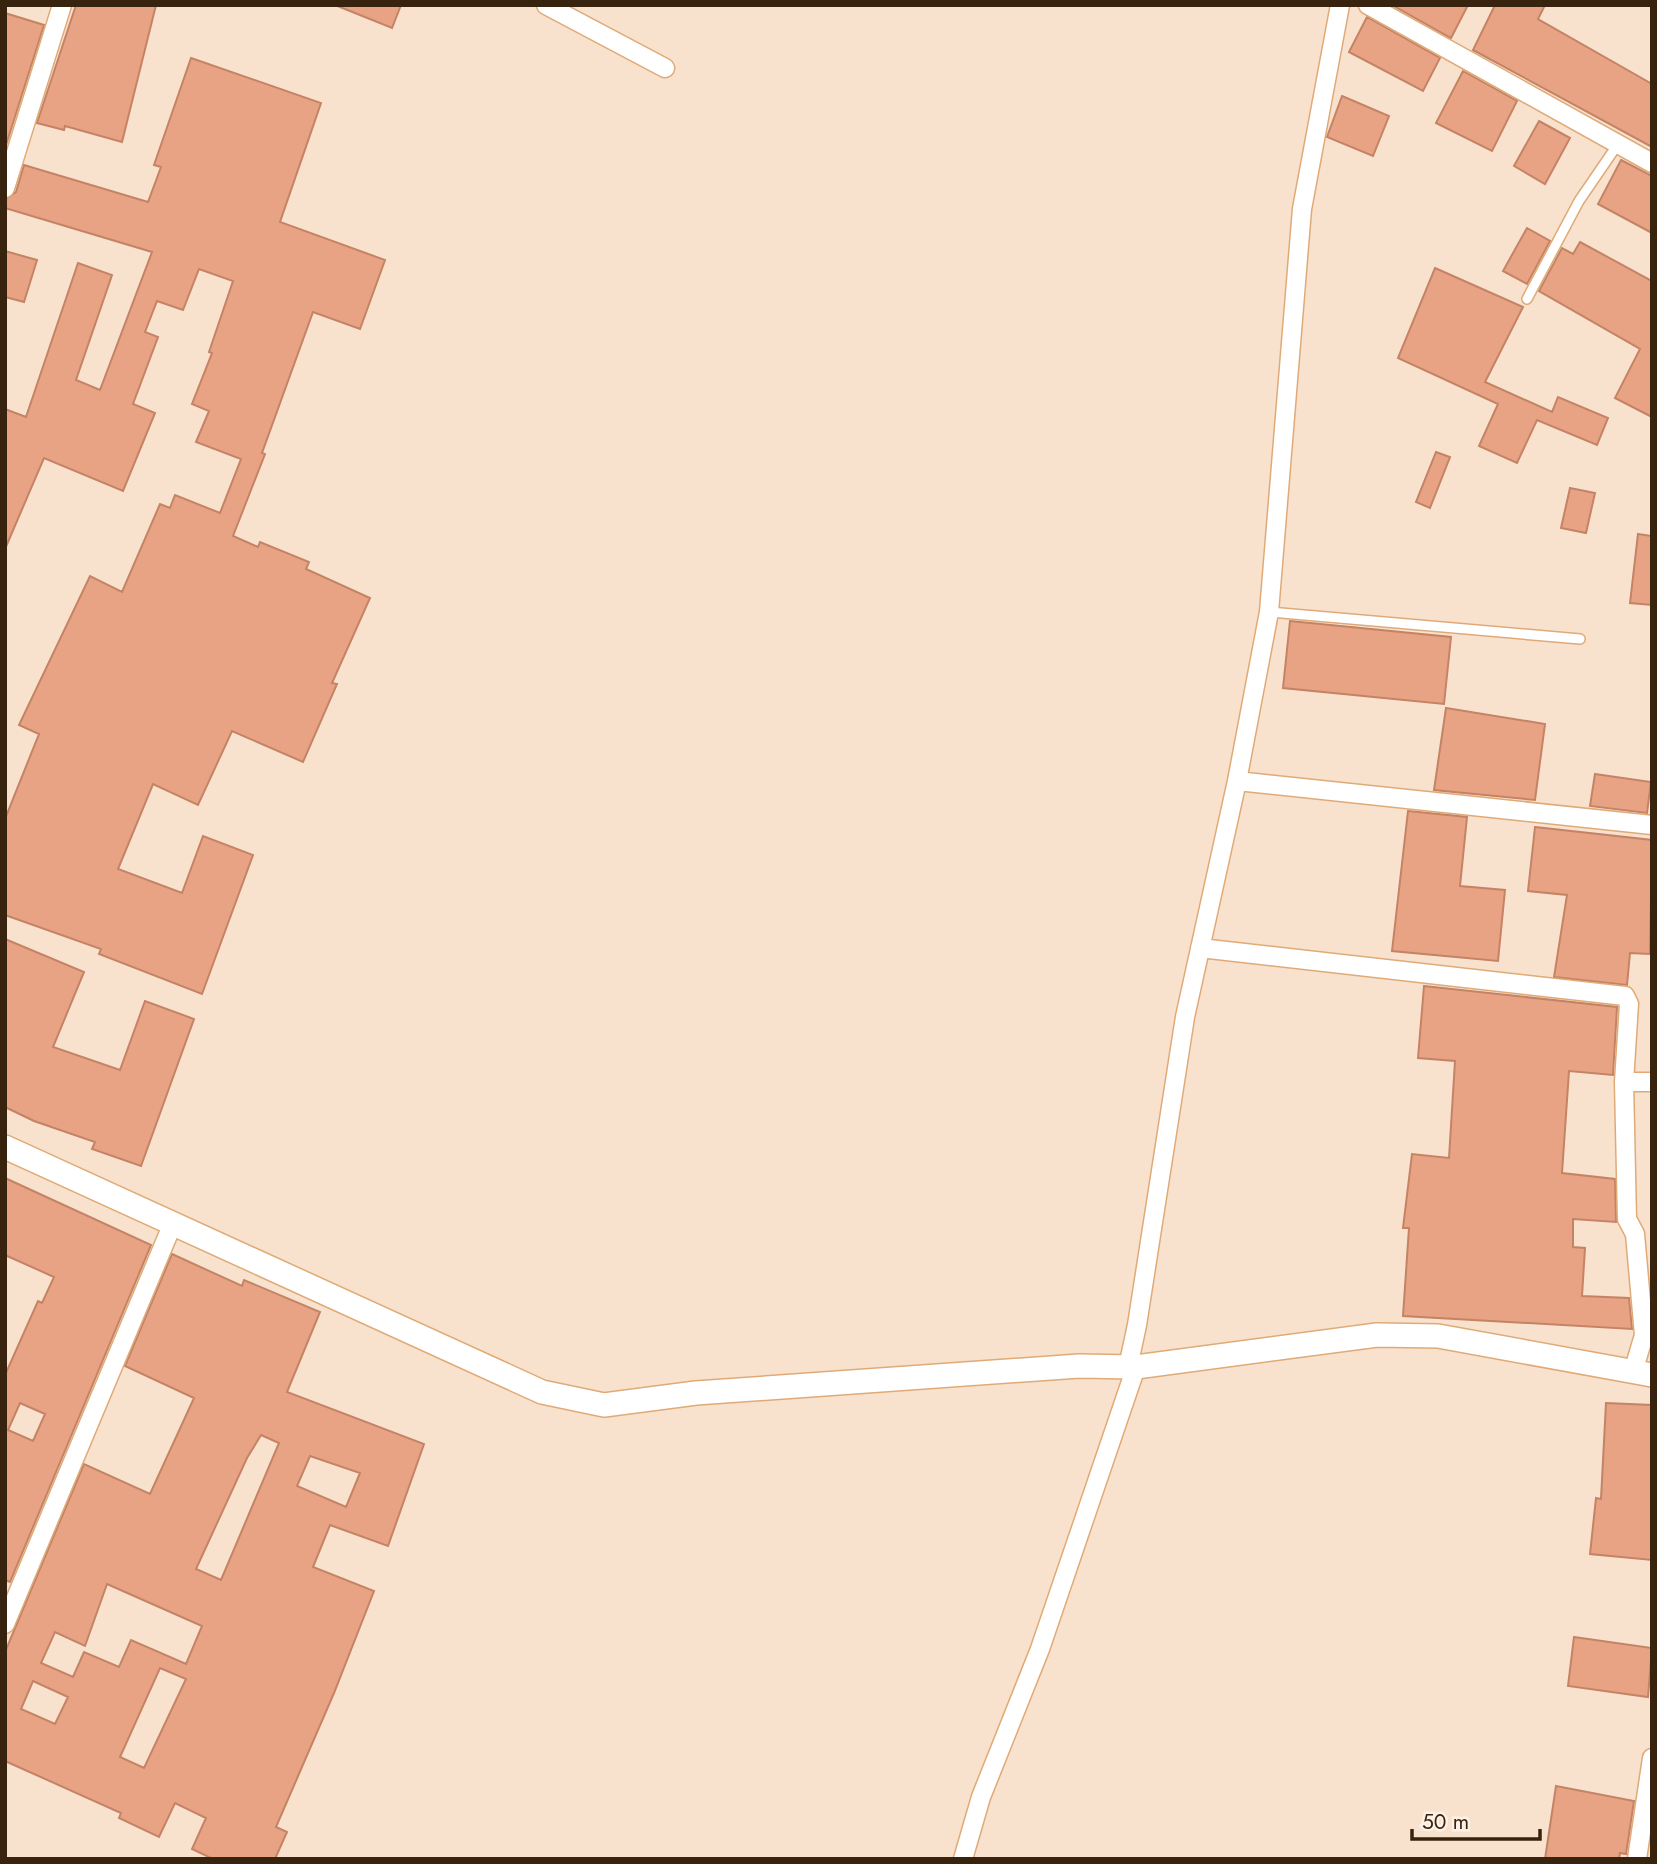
<svg xmlns="http://www.w3.org/2000/svg" width="1657" height="1864" viewBox="0 0 1657 1864" font-family="Jost,sans-serif">
<rect width="100%" height="100%" fill="#f8e2cd"/>
<path fill="#e8a385" stroke="#c58366" stroke-width="2" fill-rule="evenodd" d="M76,5h80l-34,137 -57,-16 -1,4 -27,-7z
M335,5h66l-9,23z
M1392,5h76l-17,33z
M1495,5h50l-7,14 114,65v63l-179,-97z
M5,13l39,12 -38,120h-1z
M1367,17l73,41 -17,33 -74,-39z
M191,58l130,45 -41,119 105,38 -25,69 -47,-17 -51,141 3,1 -32,82 25,11 2,-5 49,20 -3,7 64,29 -38,85 5,1 -34,78 -71,-31 -34,74 -45,-21 -35,85 64,24 21,-57 50,19 -51,139 -103,-40 2,-5 -96,-34v-96l34,-85 -20,-9 71,-149 32,16 38,-88 10,4 5,-13 45,18 21,-54 -45,-17 13,-31 -17,-7 20,-51 -3,-1 24,-71 -34,-12 -16,41 -26,-9 -12,31 13,5 -25,67 22,9 -32,78 -79,-33 -39,91v-140l21,8 52,-154 34,12 -36,105 24,10 52,-138 -147,-44v-9l11,-7 8,-27 124,37 13,-35 -7,-2z
M1463,71l54,30 -25,50 -56,-28z
M1342,96l47,20 -16,40 -46,-19z
M1539,121l31,17 -25,46 -31,-18z
M1621,160l31,16v57l-54,-29z
M1527,228l23,13 -23,43 -24,-13z
M1580,242l72,39v136l-37,-19 25,-49 -101,-58 23,-43 11,6z
M5,251l32,9 -13,42 -19,-5z
M1435,268l88,39 -38,75 67,30 6,-15 50,21 -11,27 -60,-25 -20,43 -38,-17 19,-42 -100,-46z
M1436,452l14,5 -20,51 -14,-6z
M1570,488l25,5 -9,40 -25,-5z
M1638,534l14,2v69l-22,-2z
M1290,621l161,16 -7,67 -161,-16z
M1446,708l99,16 -10,76 -101,-10z
M1595,774l56,8 -4,31 -57,-7z
M1408,811l59,6 -7,69 45,4 -7,71 -106,-10z
M1535,827l117,13 -2,114 -20,-1 -3,32 -73,-8 13,-82 -39,-4z
M5,939l79,33 -31,75 67,23 25,-69 49,18 -53,147 -49,-17 3,-7 -61,-21 -29,-14z
M1424,986l193,21 -4,68 -44,-4 -7,102 53,6 1,43 -43,-3v28l12,1 -3,48 47,2 3,31 -229,-13 6,-88h-6l9,-74 37,4 6,-97 -37,-3z
M5,1178l146,67 -141,337 -5,-2v-205l33,-74 4,2 12,-26 -49,-22zM20,1403l25,11 -12,27 -25,-11z
M172,1254l70,32 2,-6 76,32 -33,80 137,52 -36,102 -58,-21 -17,42 61,24 -40,102 -58,134 11,5 -12,27h-62l-21,-10 14,-31 -31,-15 -16,34 -40,-19 2,-5 -116,-52v-109l79,-188 66,30 44,-96 -69,-32zM261,1435l18,8 -58,137 -25,-11 51,-111zM310,1456l50,17 -14,34 -49,-21zM107,1584l95,42 -16,38 -55,-24 -12,27 -35,-15 -11,25 -32,-14 14,-31 30,14zM160,1668l26,11 -42,89 -24,-11zM33,1681l35,16 -13,27 -34,-15z
M1606,1403l46,2v155l-62,-6 6,-56 5,1z
M1574,1637l78,11 -4,49 -80,-11z
M1556,1786l78,15 -8,53 -6,-1 -1,6h-74z"/>
<g fill="none" stroke-linecap="round" stroke-linejoin="round">
<defs>
<path id="service" d="M1527,299l52,-98 39,-57
M1269,612l311,27"/>
<path id="minor" d="M546,5l119,63
M1368,5l284,158
M5,188l57,-183
M1237,781l415,44
M1200,948l425,48 4,8 -5,78 3,137 8,15 9,101 -11,37
M1624,1082h28
M1128,1367l9,-42 48,-308 52,-236 32,-169 33,-403 38,-204
M5,1624l168,-401
M963,1859l18,-62 59,-148 96,-282
M1637,1859l15,-101"/>
<path id="tertiary" d="M5,1147l537,245 62,13 92,-12 383,-27 57,1 241,-32 61,1 214,39"/>
</defs>
<use href="#service" stroke="#e0aa77" stroke-width="12"/>
<use href="#minor" stroke="#e0aa77" stroke-width="21"/>
<use href="#tertiary" stroke="#e0aa77" stroke-width="26"/>
<use href="#service" stroke="#fff" stroke-width="9"/>
<use href="#minor" stroke="#fff" stroke-width="18"/>
<use href="#tertiary" stroke="#fff" stroke-width="23"/>
</g>
<rect width="1657" height="1864" fill="none" stroke="#38230e" stroke-width="14"/>
<path d="M1412 1829v10h128v-10" fill="none" stroke="#38230e" stroke-width="3.5"/>
<text x="1422" y="1829" font-size="21" fill="#38230e" stroke="#fdf1e7" stroke-width="5" paint-order="stroke">50 m</text>
</svg>
